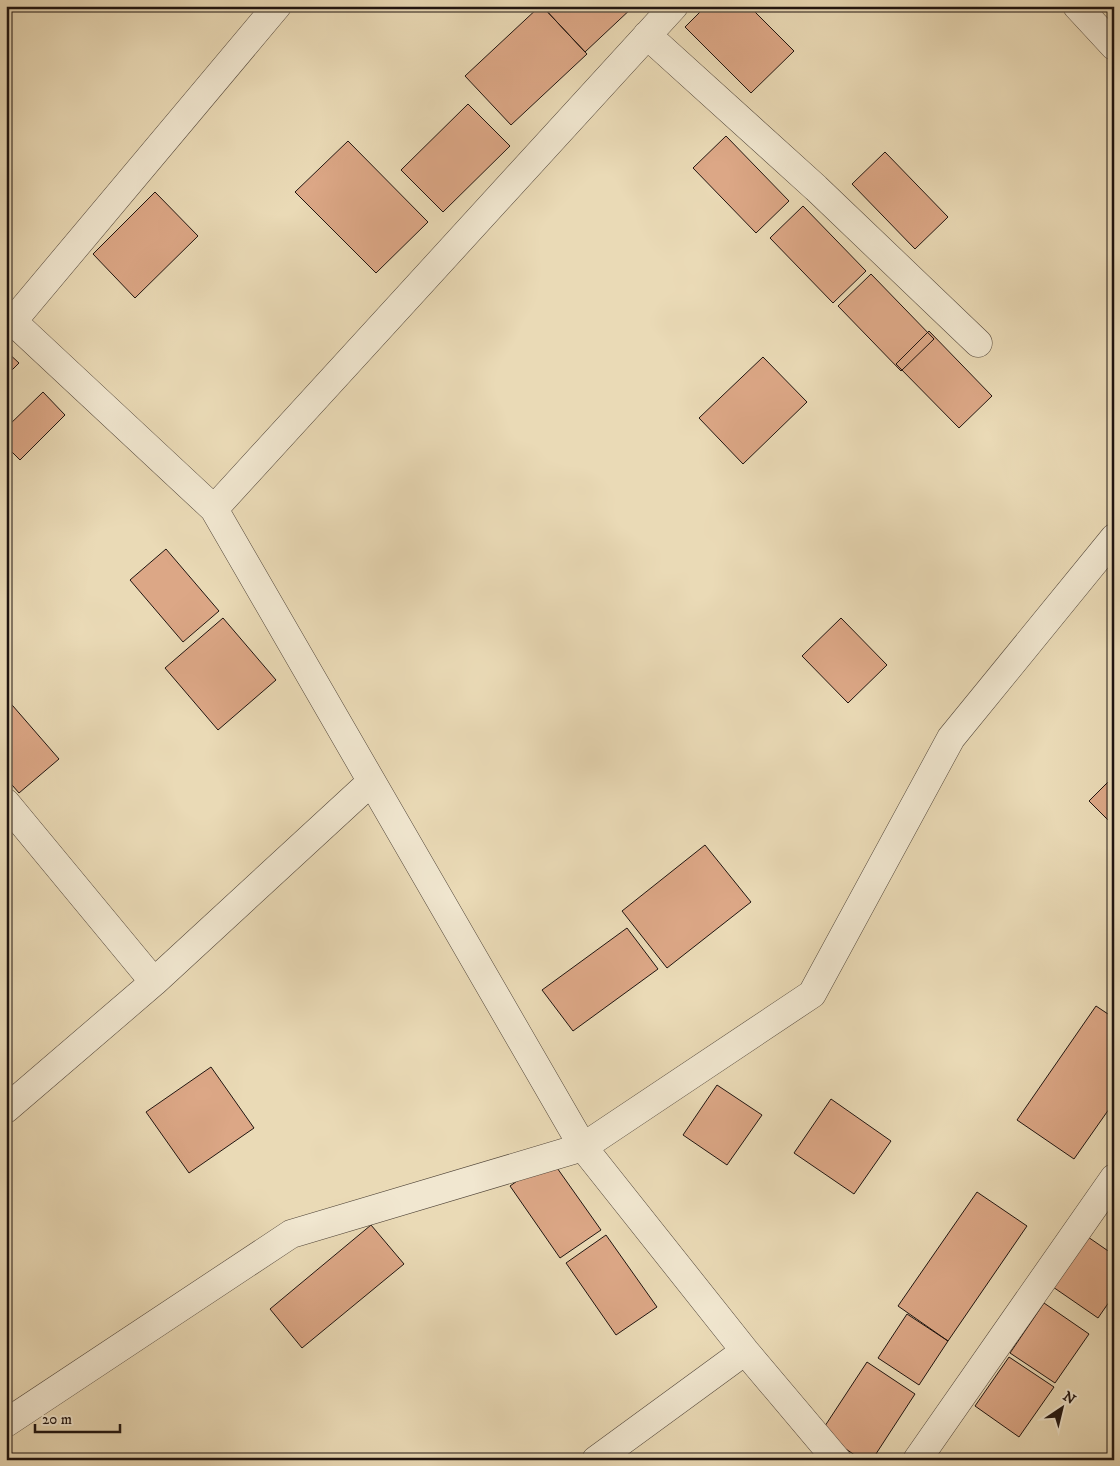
<svg xmlns="http://www.w3.org/2000/svg" width="1120" height="1466" viewBox="0 0 1120 1466" font-family="'IM FELL DW Pica',serif">
<rect width="100%" height="100%" fill="#eadab6"/>
<filter id="stains"><feTurbulence type="fractalNoise" baseFrequency=".004" numOctaves="4"/><feColorMatrix values="0 0 0 0 .2 0 0 0 0 .09 0 0 0 0 .02 0 0 0 .5 -.17"/></filter>
<radialGradient id="worn" r=".72"><stop offset=".6" stop-color="#630" stop-opacity="0"/><stop offset="1" stop-color="#630" stop-opacity=".3"/></radialGradient>
<path fill="#dca786" stroke="#1f1410" d="M540,6h2l45,48 -76,71 -46,-49z
M542,6h92l-49,46z
M706,6h43l45,45 -43,42 -66,-66z
M468,104l42,42 -67,66 -42,-42z
M726,136l63,65 -33,32 -63,-65z
M348,141l80,81 -52,51 -81,-81z
M885,152l63,65 -33,32 -63,-65z
M155,192l43,44 -63,62 -42,-44z
M803,206l63,65 -33,32 -63,-65z
M871,274l63,65 -33,32 -63,-65z
M929,331l63,65 -33,32 -63,-64z
M6,351l13,12 -13,13z
M763,357l44,45 -64,62 -44,-46z
M43,392l22,23 -45,45 -14,-14v-18z
M166,549l53,62 -36,31 -53,-62z
M223,618l53,62 -58,50 -53,-62z
M841,618l46,47 -39,38 -46,-47z
M6,698l53,61 -40,34 -13,-15z
M1114,776v50l-25,-25z
M705,845l46,57 -84,66 -45,-57z
M627,928l31,41 -85,62 -31,-41z
M1096,1006l18,12v84l-40,57 -57,-39z
M211,1067l43,61 -65,45 -43,-61z
M717,1085l45,30 -35,50 -44,-30z
M831,1099l60,42 -37,53 -60,-41z
M550,1158l51,72 -41,28 -50,-72z
M977,1192l50,34 -79,115 -50,-35z
M371,1225l33,39 -102,84 -32,-39z
M606,1235l51,72 -41,28 -50,-72z
M1088,1237l26,18v40l-16,23 -45,-31z
M1044,1303l45,31 -34,49 -45,-30z
M907,1314l41,27 -29,44 -41,-27z
M1009,1357l45,30 -35,50 -44,-31z
M867,1362l48,32 -43,66h-10l-41,-28z"/>
<g fill="none" stroke-linecap="round" stroke-linejoin="round">
<defs>
<path id="minor" d="M1077,6l37,40
M647,35l169,153 162,155
M6,315l208,194 369,638 162,204 92,109
M13,321l264,-315
M214,509l460,-503
M6,803l148,179
M6,1109l148,-127 217,-200
M6,1423l285,-189 292,-87 229,-153 139,-256 163,-200
M596,1460l149,-109
M917,1460l197,-282"/>
</defs>
<use href="#minor" stroke="#52463a" stroke-width="29"/>
<use href="#minor" stroke="#f1e7d0" stroke-width="28"/>
</g>
<rect width="1120" height="1466" fill="none" stroke="#eadab6" stroke-width="25"/>
<rect x="8" y="8" width="1105" height="1451" fill="none" stroke="#1f1410" stroke-width="2.5"/>
<rect x="12" y="12" width="1095" height="1441" fill="none" stroke="#1f1410"/>
<g transform="translate(1062 1408) rotate(35)" stroke="#f1e7d0" stroke-width="4" paint-order="stroke">
<path d="M0-4L9 19L0 12L-9 19Z" fill="#1f1410"/>
<text y="-8" font-size="14" font-weight="bold" text-anchor="middle" fill="#1f1410">N</text>
</g>
<path d="M35 1424v8h85v-8" fill="none" stroke="#1f1410" stroke-width="2.5"/>
<text x="42" y="1424" font-size="15" fill="#1f1410" stroke="#f1e7d0" stroke-width="4" paint-order="stroke">20 m</text>
<rect width="100%" height="100%" filter="url(#stains)"/>
<rect width="100%" height="100%" fill="url(#worn)"/>
</svg>
